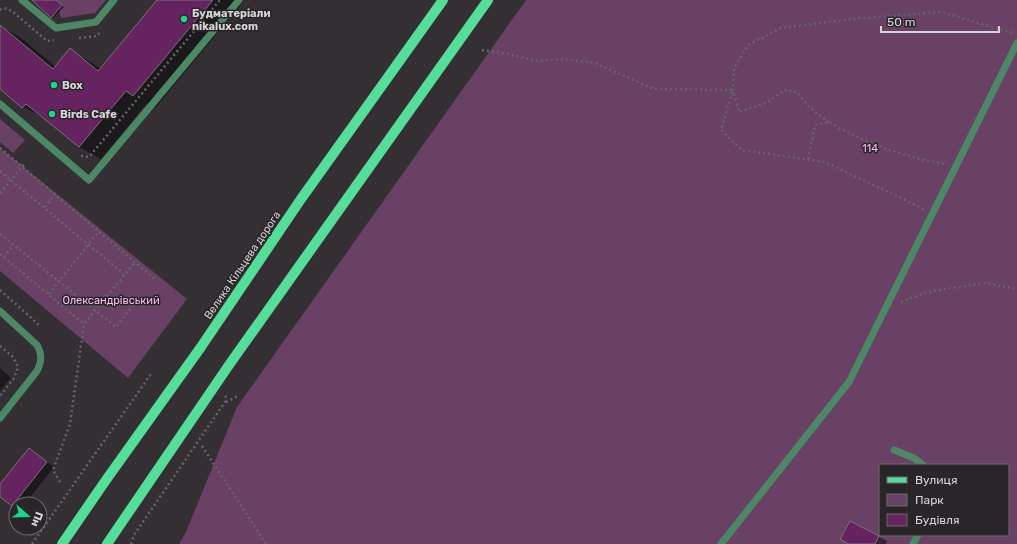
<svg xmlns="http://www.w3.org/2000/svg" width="1017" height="544" viewBox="0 0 1017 544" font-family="Rubik,sans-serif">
<rect width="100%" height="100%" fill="#342f33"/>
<path fill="#684164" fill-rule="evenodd" d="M56,0h50l-11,13 -34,5 -2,-9 3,-4z
M526,0h491v544h-838l7,-12 51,-125zM880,465h128v70h-128z
M0,119l25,21 -12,13 -13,-11z
M0,148l187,151 -59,79 -128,-107z"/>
<path fill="#0007" d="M33,0h23l8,7 -11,11z
M158,0h83l2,2 -88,106 -8,-5 -46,56 -22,-12 -34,-29 -22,-11 -23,-19v-62l20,11 36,30 14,-18 31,20z
M0,368l11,10 -11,13z
M29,449l25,18 -29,37h-9v3l-16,-12v-10z
M850,522l37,19 -1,3h-37z"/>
<path fill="#652360" stroke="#777176" d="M32,0h24l6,5 -11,13z
M157,0h56l-80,96 -7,-5 -47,56 -53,-43 -4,4 -22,-19v-64l53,44 17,-21 28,23z
M29,448l18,14 -35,44 -12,-9v-13z
M850,521l29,15 -4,8h-27l-8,-5z"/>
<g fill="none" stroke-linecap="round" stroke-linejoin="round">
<path stroke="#676367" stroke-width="2.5" stroke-dasharray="2 3" stroke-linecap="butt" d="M0,10l4,-2 8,3 35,30 7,-1
M79,38l18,-2 3,-4
M482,50l26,4 29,7 27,-2 31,4 59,26 79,1 -12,40 21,20 83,12 99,47
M829,122l-20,-15 -12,-15 -13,-2 -16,12 -29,10 -6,-22 1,-22 14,-23 33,-17 71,-9 89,-7 72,21
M0,148l155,131
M81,156l8,1 131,-157
M808,159l7,-34 14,-3c36,21 75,35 116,42
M0,171l124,103
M0,193l25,-30
M45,207l10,-13
M0,234l116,93 21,-27
M0,254l84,70
M4,257l9,-12
M0,290l39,35
M49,294l50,-63
M901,302l26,-10 58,-9 32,6
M0,346l13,11 5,10 -4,11 -14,18
M226,402l12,-6
M202,446l64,98
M60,482l-7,-12 17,-46 14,-100 51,-62
M32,544l119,-170
M131,544l3,-9 91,-133 1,-9"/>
<path stroke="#4c8866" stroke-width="7" d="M22,0l34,28 40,-6 18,-22
M0,104l89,76 150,-180
M0,311l37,34c5,9 5,16 0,26l-37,47
M894,450l20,8 9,7
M721,544l128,-162 168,-339
M913,544l5,-9"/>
<path stroke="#55de99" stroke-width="10" d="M62,544l44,-64 95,-133 100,-148 142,-199
M107,544l122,-179 259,-365"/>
</g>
<g fill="#15d989" stroke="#2a2529" stroke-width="1.5">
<circle cx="184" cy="19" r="4"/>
<circle cx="54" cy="85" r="4"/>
<circle cx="52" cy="114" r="4"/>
</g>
<g text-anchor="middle" stroke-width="3" stroke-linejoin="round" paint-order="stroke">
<g font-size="11" font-weight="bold" fill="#d7d4d7" stroke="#2a2529" text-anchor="start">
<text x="192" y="17">Будматеріали<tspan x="192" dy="13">nikalux.com</tspan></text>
<text x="62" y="89">Box</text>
<text x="60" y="118">Birds Cafe</text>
</g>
<g font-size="11" fill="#f8bff1" stroke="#2a2529">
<text x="870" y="152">114</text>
<text x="111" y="304">Олександрівський</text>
</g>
<g font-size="11" fill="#d7d4d7" stroke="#2a2529">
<text transform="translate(242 265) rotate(-56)" y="4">Велика Кільцева дорога</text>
</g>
</g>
<rect x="879" y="464" width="130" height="72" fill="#2a2529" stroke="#6f6b6f"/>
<rect x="887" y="477" width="20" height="6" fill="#55de99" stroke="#6f6b6f"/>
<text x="915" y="484" font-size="12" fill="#d7d4d7">Вулиця</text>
<rect x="887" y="494" width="20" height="12" fill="#684164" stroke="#6f6b6f"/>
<text x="915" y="504" font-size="12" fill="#d7d4d7">Парк</text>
<rect x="887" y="514" width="20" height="12" fill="#652360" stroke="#6f6b6f"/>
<text x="915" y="524" font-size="12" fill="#d7d4d7">Будівля</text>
<g transform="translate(28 516) rotate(110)"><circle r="19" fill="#2a2529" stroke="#6f6b6f"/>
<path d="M0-3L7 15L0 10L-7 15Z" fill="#15d989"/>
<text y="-6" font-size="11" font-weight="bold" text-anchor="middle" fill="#d7d4d7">Пн</text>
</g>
<path d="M881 26v6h118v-6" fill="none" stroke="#d7d4d7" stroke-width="2"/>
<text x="887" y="26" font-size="12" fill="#d7d4d7" stroke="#2a2529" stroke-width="3" paint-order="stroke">50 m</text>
</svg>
